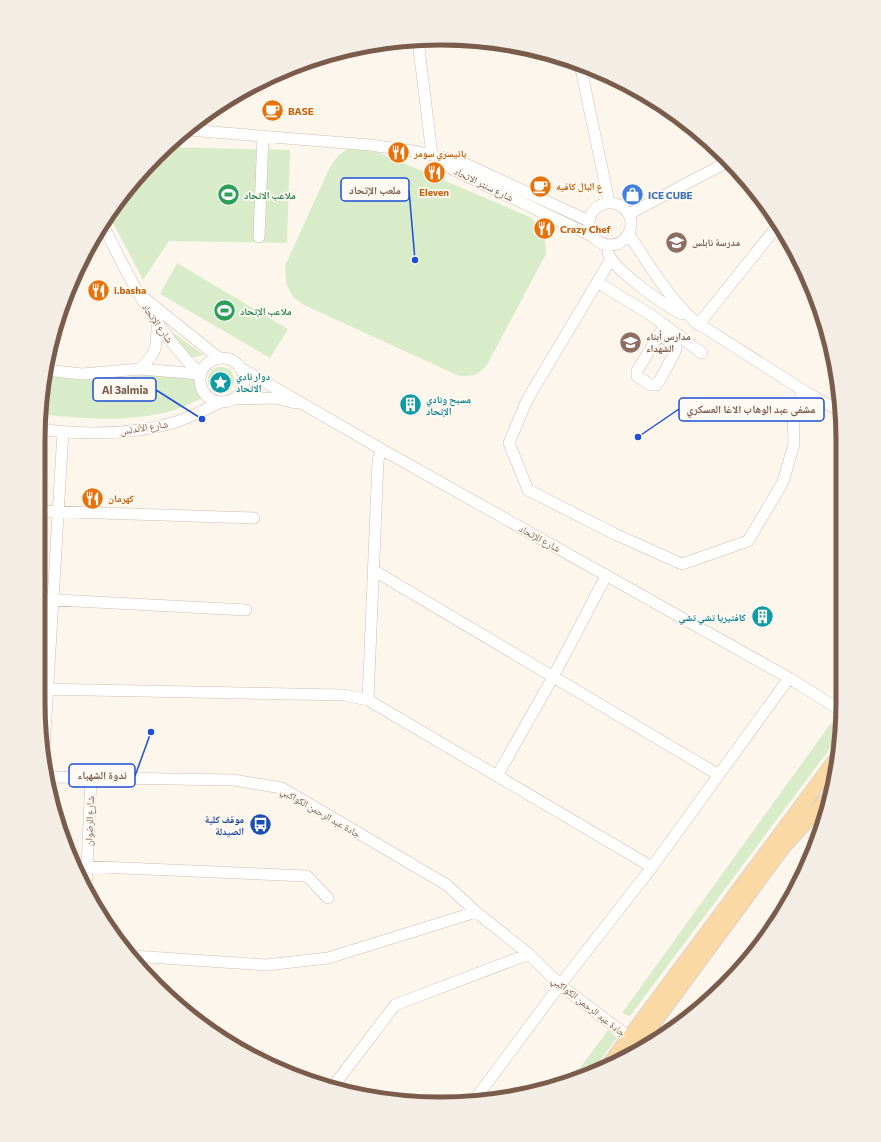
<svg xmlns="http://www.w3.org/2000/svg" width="881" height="1142" viewBox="0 0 881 1142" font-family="Commissioner,'Noto Naskh Arabic',sans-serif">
<rect width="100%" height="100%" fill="#fdf6ec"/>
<path fill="#d8ecc9" d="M361,145l169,72c12,11 16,21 16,37l-58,109c-10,13 -14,13 -29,13l-155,-71 -11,-8 -7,-14 -1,-17 44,-97c10,-16 15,-20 32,-24z
M167,147l123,3 -3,93 -118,-2 -26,39 -34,-65c16,-25 35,-50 58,-68z
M177,263l111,66 -18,29 -110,-64z
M163,326l41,29 -16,3z
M208 380a13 13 0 1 1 26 0a13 13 0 1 1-26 0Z
M160,374l34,4 3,12 5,8c-9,4 -18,9 -28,12 -43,13 -91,9 -135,4l6,-38 42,4z
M831,723l9,7v5l-210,281 -8,-3z
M608,1030l9,8 -26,34 -22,11z"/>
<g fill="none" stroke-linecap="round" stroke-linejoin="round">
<defs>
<path id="minor" d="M418,40l14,115
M580,64l29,138
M188,130l182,15 49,7 21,5 17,3 132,61
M195,130l6,-11
M440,157l12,12 140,67
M589 224a21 21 0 1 1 42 0a21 21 0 1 1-42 0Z
M629,214l100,-53
M103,225c26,54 54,107 97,149
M629,234c19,30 38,61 64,86l111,71 36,20
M259,237l4,-101
M608,253c7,18 56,52 74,61
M611,259l-84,141 -18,43 19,47 89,45 65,29 66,-23 35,-59 11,-38 -1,-33 11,-20
M597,282l54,33 51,38
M144,298l75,60
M698,325l81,-101
M659,334l17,13 -1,5 -15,28 -4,5h-5l-14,-9v-5l28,-46
M200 380a22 22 0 1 1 44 0a22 22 0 1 1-44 0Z
M239,367l142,82 408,229 51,32
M140,369c17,-17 17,-21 17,-45
M46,370l36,4 58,-5 60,5
M233,399l43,-1 19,5
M39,429c44,6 94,6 137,-7 15,-5 30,-13 45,-20
M39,511l215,7
M373,570l346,205
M38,599l208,11
M38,689l306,6 24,5 284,167
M368,700l10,-239 3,-12
M44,750l19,-318
M497,776l56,-99 50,-95 2,-8
M48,777l185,3 49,8 165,97 29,27 53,42 31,31 69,52
M77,866l230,10 21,22
M86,889l5,-111
M133,956l133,9 62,-7 148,-46
M727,984l29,-38h2
M332,1088l63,-83 134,-51
M473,1102l87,-117 92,-118 137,-189"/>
<path id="major" d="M633,1051l151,-205 46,-50
M611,1062l229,-308"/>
</defs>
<use href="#minor" stroke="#d1beb0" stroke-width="12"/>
<use href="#major" stroke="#dad1cd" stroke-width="16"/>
<use href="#minor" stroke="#fff" stroke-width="11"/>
<use href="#major" stroke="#fbd9a5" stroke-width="14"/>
</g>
<defs>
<symbol id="cafe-disc" viewBox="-11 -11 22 22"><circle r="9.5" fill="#e8710a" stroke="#fffaf3"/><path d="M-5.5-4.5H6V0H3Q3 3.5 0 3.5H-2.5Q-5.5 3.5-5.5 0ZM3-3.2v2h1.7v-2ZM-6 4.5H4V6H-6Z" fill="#fff"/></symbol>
<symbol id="restaurant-disc" viewBox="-11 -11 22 22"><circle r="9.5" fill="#e8710a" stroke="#fffaf3"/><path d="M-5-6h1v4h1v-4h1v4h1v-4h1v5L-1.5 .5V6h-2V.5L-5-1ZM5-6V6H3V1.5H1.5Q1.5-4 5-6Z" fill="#fff"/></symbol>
<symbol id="stadium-disc" viewBox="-11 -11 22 22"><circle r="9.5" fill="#2e9e5b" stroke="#fffaf3"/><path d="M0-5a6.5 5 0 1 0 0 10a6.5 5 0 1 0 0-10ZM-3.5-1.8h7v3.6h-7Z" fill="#fff"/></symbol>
<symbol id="shop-disc" viewBox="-11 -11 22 22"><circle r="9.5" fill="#3f7fe0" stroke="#fffaf3"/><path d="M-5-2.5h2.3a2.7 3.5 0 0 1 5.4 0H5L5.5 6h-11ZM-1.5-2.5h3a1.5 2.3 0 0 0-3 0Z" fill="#fff"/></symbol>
<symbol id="school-disc" viewBox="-11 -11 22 22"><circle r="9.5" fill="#8d6e63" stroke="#fffaf3"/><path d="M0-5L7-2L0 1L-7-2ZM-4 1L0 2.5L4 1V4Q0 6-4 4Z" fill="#fff"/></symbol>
<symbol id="sight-disc" viewBox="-11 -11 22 22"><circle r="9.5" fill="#0f9aa8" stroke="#fffaf3"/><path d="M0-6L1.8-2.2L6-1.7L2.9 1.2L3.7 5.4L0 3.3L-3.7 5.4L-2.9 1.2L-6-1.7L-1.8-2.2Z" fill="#fff"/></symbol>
<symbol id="building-disc" viewBox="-11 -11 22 22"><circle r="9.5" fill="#0f9aa8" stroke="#fffaf3"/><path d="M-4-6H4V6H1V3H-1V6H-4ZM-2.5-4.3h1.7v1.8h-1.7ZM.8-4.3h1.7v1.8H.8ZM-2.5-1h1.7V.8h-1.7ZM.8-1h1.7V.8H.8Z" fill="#fff"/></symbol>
<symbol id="bus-disc" viewBox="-11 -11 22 22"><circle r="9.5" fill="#1a4fb4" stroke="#fffaf3"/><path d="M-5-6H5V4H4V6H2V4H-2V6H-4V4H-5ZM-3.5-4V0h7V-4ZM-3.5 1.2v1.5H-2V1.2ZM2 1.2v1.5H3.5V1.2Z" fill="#fff"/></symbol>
</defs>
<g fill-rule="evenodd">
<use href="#cafe-disc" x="260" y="98" width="25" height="25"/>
<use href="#restaurant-disc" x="386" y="140" width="25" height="25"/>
<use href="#restaurant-disc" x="422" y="160" width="25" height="25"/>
<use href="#cafe-disc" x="528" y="174" width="25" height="25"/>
<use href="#stadium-disc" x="216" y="182" width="25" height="25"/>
<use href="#shop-disc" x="620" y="182" width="25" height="25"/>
<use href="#restaurant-disc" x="532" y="216" width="25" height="25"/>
<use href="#school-disc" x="664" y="230" width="25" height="25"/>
<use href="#restaurant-disc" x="86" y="278" width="25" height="25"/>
<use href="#stadium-disc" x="212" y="298" width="25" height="25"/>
<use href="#school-disc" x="618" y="330" width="25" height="25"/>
<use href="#sight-disc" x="208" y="370" width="25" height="25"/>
<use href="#building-disc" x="398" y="392" width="25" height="25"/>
<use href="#restaurant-disc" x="80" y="486" width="25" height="25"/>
<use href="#building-disc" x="750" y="604" width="25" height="25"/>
<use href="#bus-disc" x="248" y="812" width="25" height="25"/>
</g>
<g text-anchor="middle" stroke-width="3.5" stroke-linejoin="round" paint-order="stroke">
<g font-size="10" font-weight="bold" fill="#c56008" stroke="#fffaf3" text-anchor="start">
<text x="288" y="115">BASE</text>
<text x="414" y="157">باتيسري سومر</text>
<text x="556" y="190">ع البال كافيه</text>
<text x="434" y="196" text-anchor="middle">Eleven</text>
<text x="560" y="233">Crazy Chef</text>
<text x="114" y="294">i.basha</text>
<text x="108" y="502">كهرمان</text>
</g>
<g font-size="10" fill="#7a5c4d" stroke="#fffaf3">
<text transform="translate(484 184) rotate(26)" y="4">شارع سنتر الاتحاد</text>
<text transform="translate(158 323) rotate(55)" y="4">شارع الإتحاد</text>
<text transform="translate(144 427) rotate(-9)" y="4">شارع الأندلس</text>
<text transform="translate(540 538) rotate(29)" y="4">شارع الإتحاد</text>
<text transform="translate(321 812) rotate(30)" y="4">جادة عبد الرحمن الكواكبي</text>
<text transform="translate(89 821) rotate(-88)" y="4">شارع الرضوان</text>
<text transform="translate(589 1006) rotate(38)" y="4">جادة عبد الرحمن الكواكبي</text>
</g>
<g font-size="10" font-weight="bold" fill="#27864d" stroke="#fffaf3" text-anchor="start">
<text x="244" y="199">ملاعب الاتحاد</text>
<text x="240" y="315">ملاعب الإتحاد</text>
</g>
<g font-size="10" font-weight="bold" fill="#366cbe" stroke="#fffaf3" text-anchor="start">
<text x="648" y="199">ICE CUBE</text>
</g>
<g font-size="10" font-weight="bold" fill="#785e54" stroke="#fffaf3" text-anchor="start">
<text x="692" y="246">مدرسة نابلس</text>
<text x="646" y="340">مدارس أبناء<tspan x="646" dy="12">الشهداء</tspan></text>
</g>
<g font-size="10" font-weight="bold" fill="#0d838f" stroke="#fffaf3" text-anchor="start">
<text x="236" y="380">دوار نادي<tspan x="236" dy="12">الاتحاد</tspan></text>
<text x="426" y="403">مسبح ونادي<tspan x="426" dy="12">الإتحاد</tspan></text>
<text x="746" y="621" text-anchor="end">كافتيريا تشي تشي</text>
</g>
<g font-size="10" font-weight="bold" fill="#164399" stroke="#fffaf3" text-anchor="end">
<text x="244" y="823">موقف كلية<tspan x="244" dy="12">الصيدلة</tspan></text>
</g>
</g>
<path d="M0 0H881V1142H0ZM440 45H441A395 395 0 0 1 836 440V702A395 395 0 0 1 441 1097H440A395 395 0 0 1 45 702V440A395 395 0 0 1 440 45Z" fill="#f4ede6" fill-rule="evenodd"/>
<path fill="none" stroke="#7a5c4d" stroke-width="5" d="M440 45H441A395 395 0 0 1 836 440V702A395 395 0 0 1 441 1097H440A395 395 0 0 1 45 702V440A395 395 0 0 1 440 45Z"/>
<path fill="none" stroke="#1d4ed8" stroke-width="1.5" d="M415 260L409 190M202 419L156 390M638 437L679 409M151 732L135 776"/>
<g fill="#1d4ed8" stroke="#fffaf3" stroke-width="1.5">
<circle cx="415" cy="260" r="4"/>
<circle cx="202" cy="419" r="4"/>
<circle cx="638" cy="437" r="4"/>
<circle cx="151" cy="732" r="4"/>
</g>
<g fill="#fffaf3" stroke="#1d4ed8" stroke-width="1.5">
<rect x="341" y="178" width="68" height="23" rx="4"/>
<rect x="93" y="378" width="63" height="23" rx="4"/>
<rect x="679" y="398" width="145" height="23" rx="4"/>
<rect x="69" y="764" width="66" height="23" rx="4"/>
</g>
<g font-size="11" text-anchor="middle" font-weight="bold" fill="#7a5c4d">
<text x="375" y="194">ملعب الإتحاد</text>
<text x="125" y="394">Al 3almia</text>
<text x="751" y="413">مشفى عبد الوهاب الاغا العسكري</text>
<text x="102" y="779">ندوة الشهباء</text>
</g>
</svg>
